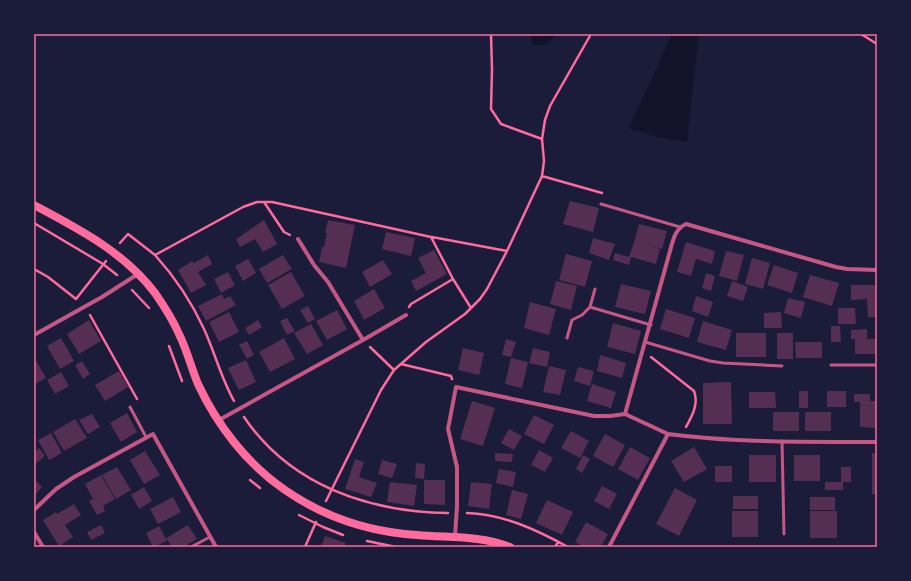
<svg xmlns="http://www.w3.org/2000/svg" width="911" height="581" viewBox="0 0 911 581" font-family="Arial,sans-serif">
<rect width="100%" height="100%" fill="#1b1b3a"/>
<path fill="#12122b" d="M531,34h25c-8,10 -12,13 -24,10z
M672,34h27l-12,108 -29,-5 -29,-9z"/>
<path fill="#542f53" d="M570,201l29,7 -6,24 -30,-8z
M264,220l13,24 -14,8 -8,-13 -15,8 -4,-8z
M328,220l27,5 -9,43 -27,-6 3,-15h2l3,-14h-2z
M639,224l28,7 -5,18 -28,-7z
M386,232l29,6 -4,18 -29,-7z
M593,238l22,6 -6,16 -20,-7z
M634,242l26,7 -4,15 -25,-7 -2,8 -16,-5 2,-7 14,4z
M686,242l29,9 -3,13 -16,-5 -5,17 -14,-4z
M434,250l13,24 -31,17 -5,-10 15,-8 -8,-15z
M726,251l18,4 -7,26 -18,-5z
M566,254l26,7 -7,26 -26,-7z
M208,255l4,9 -14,8 8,13 -15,8 -13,-23 14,-9 2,2z
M283,255l9,14 -25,14 -8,-14z
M752,258l18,5 -7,26 -18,-5z
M248,259l8,14 -13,8 -8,-15z
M383,260l9,14 -22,13 -8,-15z
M774,265l24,8 -6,20 -25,-8z
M228,272l7,13 -14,8 -7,-14z
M291,272l14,24 -23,13 -14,-24z
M706,273l9,3 -4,15 -9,-3z
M810,275l29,8 -7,23 -29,-9z
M556,281l21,5 -6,24 -21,-6z
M732,281l16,6 -5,14 -16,-5z
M621,284l30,7 -6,23 -30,-7z
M851,285h26v32h-9l-1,-18 -16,1z
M374,289l11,19 -21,12 -10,-19z
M222,294l2,5 6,-3 6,9 -30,16 -8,-15z
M696,296l17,6 -5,15 -16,-6z
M788,298l17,4 -4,16 -17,-5z
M530,302l26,7 -7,26 -25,-7z
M308,306l7,13 -7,4 -8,-13z
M838,308h17l1,16h-18z
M666,309l29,9 -6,20 -29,-9z
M337,310l10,19 -20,11 -11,-19z
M229,312l10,20 -20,10 -10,-20z
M781,312l1,16h-18v-15z
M287,318l8,13 -8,4 -7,-14z
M89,320l12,21 -22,13 -12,-20z
M258,320l4,7 -13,8 -4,-7z
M703,321l29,9 -6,20 -29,-8z
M613,323l28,8 -6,23 -28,-7z
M311,324l12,21 -16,9 -13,-21z
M831,326h9l1,16h-10z
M867,329v10h10v15h-22v-15h-4v-9z
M736,333h30v24h-30z
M777,333h16v26h-16z
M61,338l13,23 -14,8 -13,-23z
M284,338l11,21 -25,13 -11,-20z
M506,339l10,3 -5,15 -9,-2z
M247,341l7,14 -7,4 -8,-14z
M795,342h27v16h-26z
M463,348l21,5 -5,22 -21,-5z
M533,348l17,4 -3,15 -18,-4z
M600,355l26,8 -4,15 -25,-7z
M34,357l12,21 -12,7z
M511,358l17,4 -6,26 -17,-4z
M246,360l10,22 -17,8 -11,-22z
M82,361l8,13 -7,5 -8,-14z
M549,366l17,4 -6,25 -17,-3z
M578,367l16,4 -4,15 -16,-5z
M119,371l9,16 -23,14 -10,-16z
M61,372l8,14 -14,8 -8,-14z
M731,382l1,42h-29v-41z
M592,384l24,8 -5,16 -24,-7z
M799,391h9v17h-9z
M827,391h19v16h-19z
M749,392h26l1,16h-27z
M854,394h16v7h7v27l-17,-1v-25h-6z
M472,401l23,7 -12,38 -23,-7z
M773,412h26v19h-26z
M805,412h26v19h-26z
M127,413l10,19 -16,10 -11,-19z
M92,414l8,13 -12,7 -9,-14z
M534,415l20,10 -10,19 -20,-10z
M75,419l12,19 -23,13 -11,-19z
M509,429l13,7 -8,14 -13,-7z
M571,431l18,10 -9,17 -19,-10z
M51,433l11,20 -13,7 -11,-20z
M605,434l20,11 -12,22 -20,-11z
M630,447l20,11 -12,22 -20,-11z
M694,447l13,22 -23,13 -13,-21z
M39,448l6,8 -11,9v-13z
M539,450l14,8 -8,14 -14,-7z
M145,451l15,24 -16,9 -14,-24z
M495,453l18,1 -1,8 -17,-1z
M872,453h5v41h-5z
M583,455l7,4 -8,14 -6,-4z
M749,455h27v27h-27z
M794,455h26v26h-26z
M355,459l9,3 -5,15 18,6 -6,14 -26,-8z
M382,460l15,4 -5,14 -14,-4z
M416,463l9,1 -1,15 -9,-1z
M715,466h17v16h-17z
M117,467l14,23 -15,9 -14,-24z
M841,467h10v15h-8v8h-18v-8h16z
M499,469l17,3 -3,15 -17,-4z
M101,475l14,24 -12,7 2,5 -8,4 -8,-14 4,-2 -8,-15z
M34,479l8,8 -8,9z
M424,480h21v25l-21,-1z
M390,482l27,3 -3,21 -27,-4z
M471,482l21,2 -3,25 -21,-3z
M602,486l15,8 -8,15 -15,-8z
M144,487l8,14 -13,8 -8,-14z
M675,488l22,12 -18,36 -23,-12z
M512,490l16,4 -7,25 -15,-4z
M733,496h25v13h-25z
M173,497l8,15 -23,12 -8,-15z
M810,497h25v13h-25z
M547,500l26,12 -11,23 -26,-12z
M74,504l7,11 -16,10 8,12 -14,9 -16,-26 13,-8 1,2z
M732,511h26v26h-26z
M810,511h27v27h-27z
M586,522l22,12 -7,13h-17l-9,-5z
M101,525l4,8 -14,7 -4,-8z
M188,525l9,14 -14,8h-11l-6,-9z
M159,526l8,15 -14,6 -7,-14z
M325,536l21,7 -1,4h-24z"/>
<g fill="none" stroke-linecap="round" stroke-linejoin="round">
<path stroke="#ff6b9d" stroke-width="2.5" d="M491,34l1,36 -1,39 10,15 41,15
M861,34l16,10
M542,176l60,17
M264,202l20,30 6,3
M34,223l69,41 14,11
M432,237l75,14
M120,243l8,-9 27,21 88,-48 14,-5h15l159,35 22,42 -42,25 -2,3
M155,255c19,21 37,48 49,74 11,24 17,49 30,72
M34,269l14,8 28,22
M453,279l18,29
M132,290l17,18
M76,299l30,-38
M90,315l47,84
M169,346l13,35
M370,347l24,23
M651,357l43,34c5,13 -2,25 -8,36
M401,364l50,12 1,3
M244,417c46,68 124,95 204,96
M250,480l10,8
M326,501l55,-111 13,-20 32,-28 39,-28 15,-15 7,-10 20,-38 35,-75 2,-15 -2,-22 3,-19 5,-14 41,-72
M467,513c36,1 70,17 101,34
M299,515l24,12 20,8
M367,541l29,6
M305,547l11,-25
M555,547l3,-5"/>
<path stroke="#c65784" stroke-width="3" d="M601,204l79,23
M590,307l5,-18
M567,338l5,-18 10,-5 8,-8 61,18
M645,342l65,19 13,2 59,3
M831,365h46
M130,407l16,30
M782,441l2,93
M191,547l19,-10"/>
<path stroke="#c65784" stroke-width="4" d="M34,335l68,-38 36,-23
M363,340l43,-25
M625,414l45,-163c3,-11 5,-22 16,-27l150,43 11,2 30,1
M219,420l144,-80 -35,-58 -14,-17 -16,-26
M668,434c69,9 139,8 209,8
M34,510l22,-21 18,-12 79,-43 63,113
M34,532l9,15
M455,536l2,-30v-39l-9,-38 8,-42 138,29h16l15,-2 43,20 -59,113"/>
<path stroke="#ff6b9d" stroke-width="8" d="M34,205c45,24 90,47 121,88 9,13 18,27 24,41 8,16 12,33 19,50 19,41 49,80 87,106 39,27 85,42 132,45 32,3 62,0 93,12"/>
</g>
<rect width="911" height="581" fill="none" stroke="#1b1b3a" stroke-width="70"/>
<rect x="35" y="35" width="841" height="511" fill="none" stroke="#ff6b9d" stroke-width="1.5"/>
</svg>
